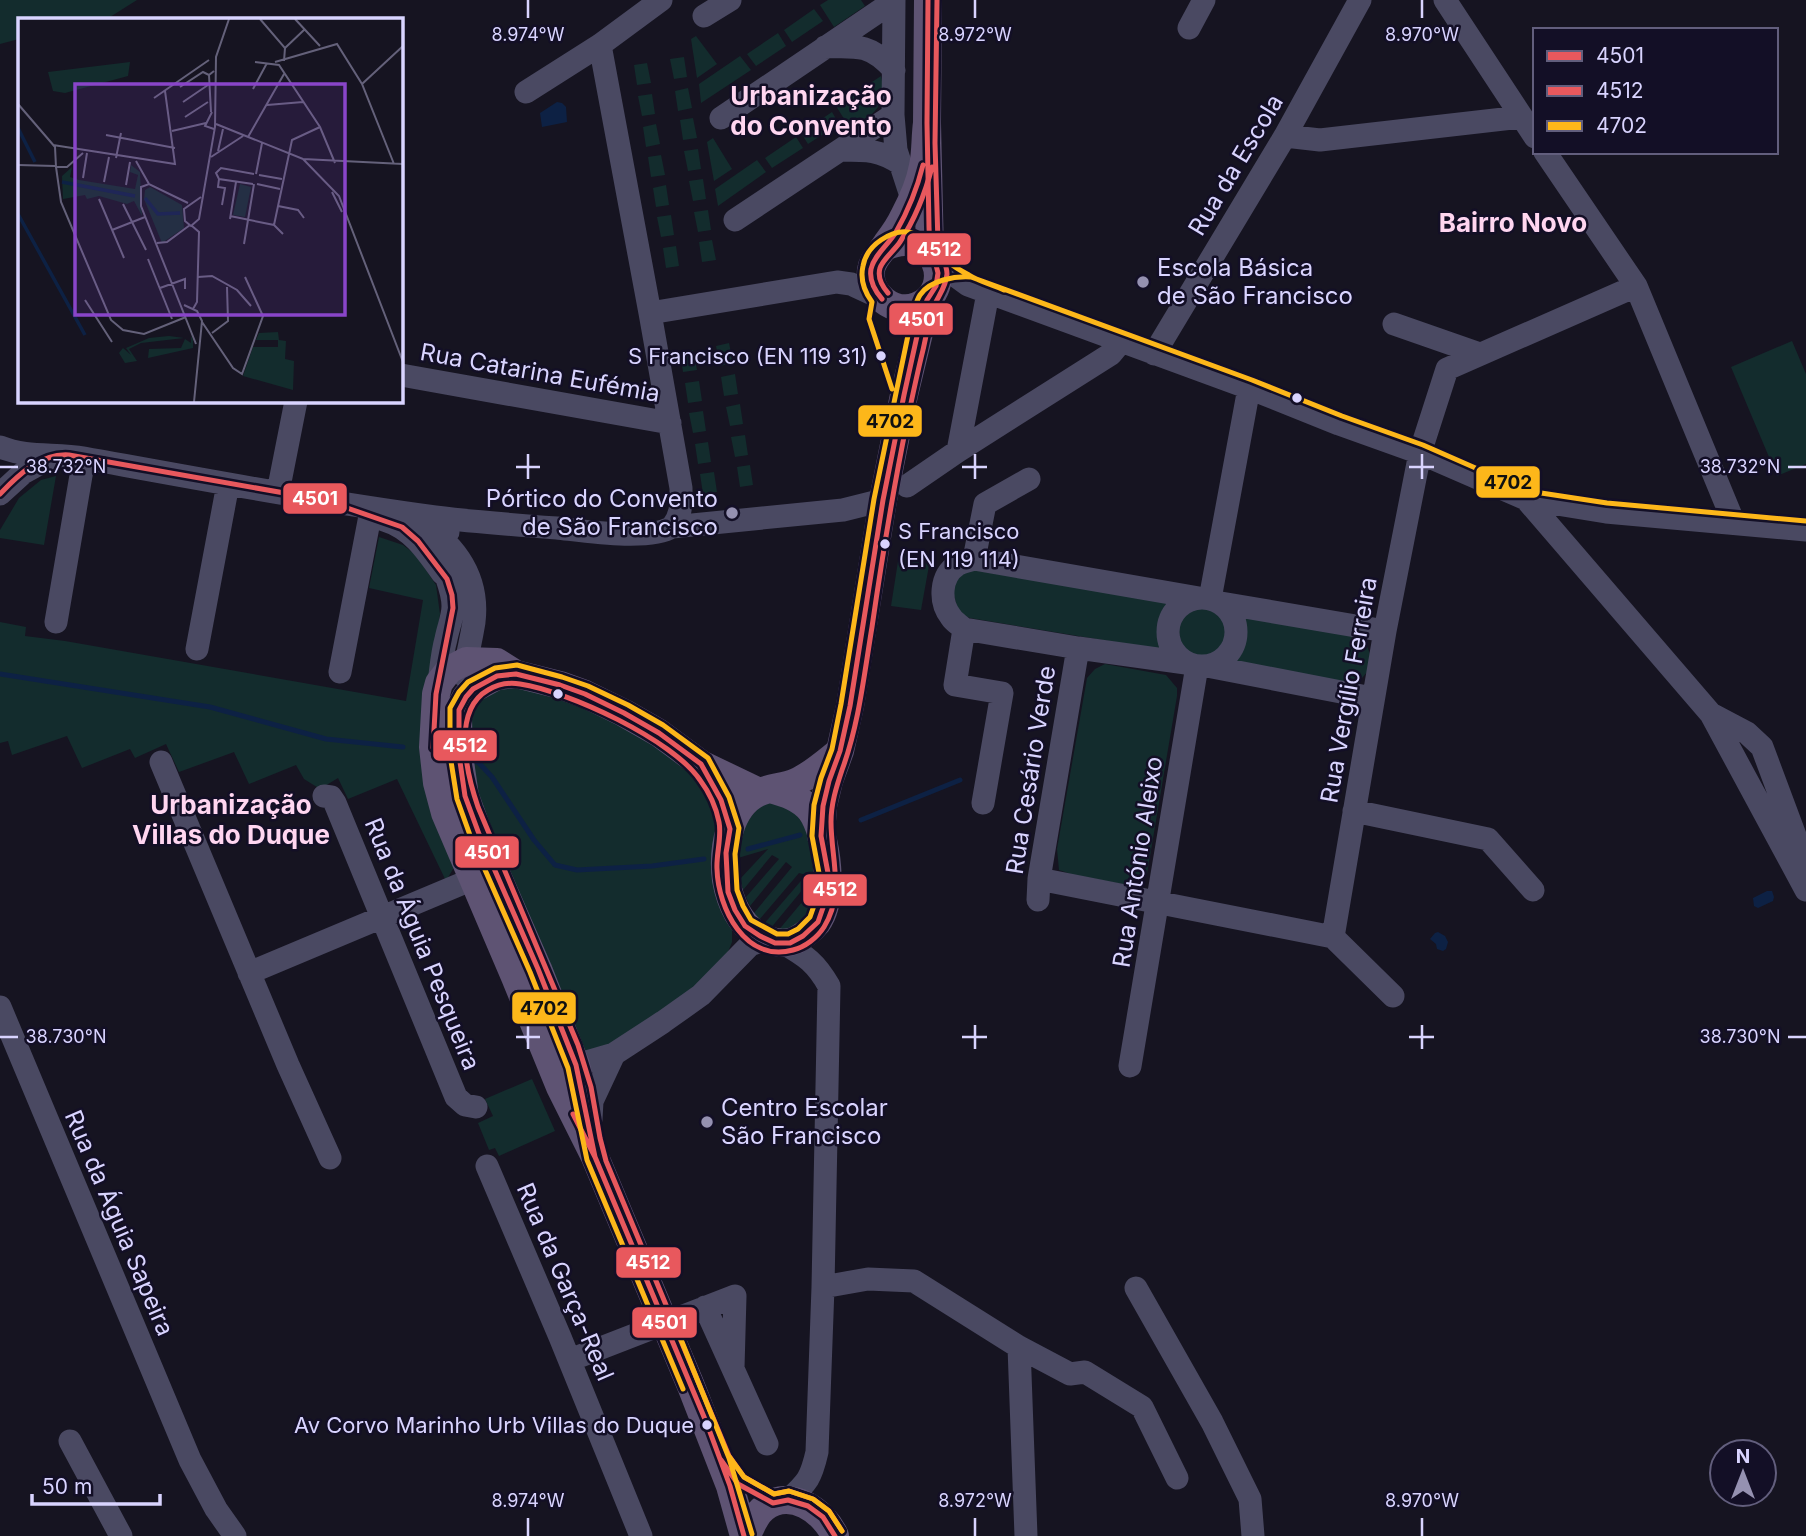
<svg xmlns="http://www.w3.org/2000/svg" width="1806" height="1536" viewBox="0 0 1806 1536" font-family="Inter,sans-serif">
<rect width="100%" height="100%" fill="#161421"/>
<path fill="#132c2d" d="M0,0h137l-27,17 -10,2h-81v20l-19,5z
M828,0h33l4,6 -31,21 -14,-22z
M814,9l9,12 -31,21 -8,-12z
M778,33l8,13 -30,20 -9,-12z
M696,36l21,28 -20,14 -6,-39z
M740,56l11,14 -50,33 -2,-19z
M684,57l3,20 -13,2 -4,-20z
M647,63l4,20 -14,2 -3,-20z
M881,76c7,31 -8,38 -30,54l-15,-24z
M688,88l4,20 -14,3 -3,-20z
M652,94l3,20 -13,2 -4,-20z
M832,112l7,12 -31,20 -7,-11z
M693,118l4,20 -14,2 -3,-20z
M656,124l4,20 -14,3 -3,-20z
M796,137l7,11 -31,20 -7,-10z
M713,138l19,31 -18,12 -7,-39z
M698,149l3,20 -13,2 -4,-20z
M661,155l4,20 -14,2 -3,-20z
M757,160l9,12 -48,34 -3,-17z
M703,179l3,20 -13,2 -4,-20z
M666,185l3,20 -13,2 -3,-19z
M708,210l3,20 -13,2 -4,-20z
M671,215l3,20 -13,2 -4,-20z
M712,240l4,20 -14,2 -3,-20z
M676,246l3,20 -13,2 -3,-20z
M1792,341l14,33v90l-29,12 -46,-109z
M729,343l4,20 -13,3 -4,-20z
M693,350l4,20 -14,2 -3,-20z
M735,374l3,20 -14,2 -3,-19z
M699,381l3,20 -14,2 -3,-20z
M740,404l3,20 -13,2 -4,-19z
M703,411l3,20 -13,2 -4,-20z
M745,435l3,20 -13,2 -4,-20z
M708,442l3,20 -13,2 -3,-20z
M750,465l3,20 -13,2 -3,-20z
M714,472l3,20 -14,2 -3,-20z
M56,476l-12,69 -44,-7v-8l19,-32 22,-18z
M379,537l24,8 13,10 20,30 4,29 -17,118 33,132 -10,17 -49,-102 -49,20 -10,-21 -18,11 -16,-10 -8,-14 -47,19 -15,-32 -55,20 -13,-28 -31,14 -5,-9 -48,19 -15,-32 -55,19 -4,-14 -8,2v-121l26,5 -1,9 40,5 341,60 17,-101 -54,-12z
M899,555l31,5 -9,50 -30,-4z
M968,569l202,34c-8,15 -12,30 -7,47l-193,-32 -11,-4 -8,-30z
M1179 632a25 25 0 1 1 50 0a25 25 0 1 1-50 0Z
M1242,616l115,19 10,11 3,8 -2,17 -6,7 -12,5 -118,-21c13,-16 17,-26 10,-46z
M1105,664l61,11 11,13v8l-30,178 -6,6 -8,6 -59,-11 -15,-5 -2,-21 30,-171 8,-9z
M505,682l94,27 89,60 21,19 8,16 15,121v17l-6,15 -11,20 -104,68 -31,11 -115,-291 10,-72z
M765,799l22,2 27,39 -1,37 -43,52 -7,-4 43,-50 -7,-2 -40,47 -5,-7 38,-46 -6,-5 -36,44 -4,-9 33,-38 -7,-4 -29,35 -3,-11 28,-30 -30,9 4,-30z
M818,883l-3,16 -13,25 -25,8z
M532,1079l23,52 -56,25 -4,-8 -6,2 -11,-27 15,-7 -8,-17z"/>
<path fill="#0d2144" d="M557,102l5,1 4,4 1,15 -25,5 -2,-14z
M1767,891h5l2,6 -1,4 -15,7 -4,-2 -1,-8z
M1438,932l7,4 3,6 -2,7 -3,2 -6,-2 -1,-5 -6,-5 5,-6z"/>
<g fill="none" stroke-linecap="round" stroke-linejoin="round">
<path stroke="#0d2144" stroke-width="5" d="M0,674l210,33 116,32 77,8
M471,759l8,4 13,14 42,63 21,25 22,5 75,-4 52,-7
M861,820l99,-40
M748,849l52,-14"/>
<path stroke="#4a4962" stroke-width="23" d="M894,0l-1,115 3,35 16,49
M1445,0l90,137
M704,16l26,-16
M1189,28l15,-28
M600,45l50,268 31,175c0,15 1,27 -9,39
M825,47c32,-1 46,-3 69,23
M526,92l74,-47 61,-45
M721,118l173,-117
M1285,136l35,4 201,-23
M842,150c25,0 38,0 59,14
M1545,152l91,134 98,237
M735,220l158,-105
M935,261l33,24 281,103 90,36 81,29 106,46 80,13 200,18
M650,313l187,-31 14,2 28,13
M1394,324l86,30
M1154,354l131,-218 75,-136
M401,375l269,48
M0,447c27,11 55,6 84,11 116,21 233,43 351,59 40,5 81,8 122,11 28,3 92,13 115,-1l171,-17 40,-10
M958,451l30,-158
M907,486l51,-35 153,-97 10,-12
M278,492l18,-91
M0,494l23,-21 31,-17
M1526,499l185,215 95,176
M411,515c39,25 69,57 63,107 -3,18 -7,36 -11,53
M384,520c27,8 42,30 58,53
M974,559l11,-55 44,-25
M1168 632a34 34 0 1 1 68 0a34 34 0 1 1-68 0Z
M1210,599l39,-211
M1221,603l164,28
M56,622l28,-164
M964,629l-9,56 47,8 -19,110
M197,649l31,-165
M1186,663l-108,-15 -114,-19c-4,-4 -10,-7 -13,-12 -12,-15 -11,-41 6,-52 5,-3 12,-4 17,-6l225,39
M1207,666l165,32
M340,672l30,-156
M439,683c2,-15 3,-30 7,-44 2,-11 7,-22 7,-33 0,-27 -23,-48 -5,-74
M1711,714l36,19 15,14 44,118
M161,762l127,303 42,93
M324,796l7,1 4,6 121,294 9,8 11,2
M1354,811l134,28 45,51
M1039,879l294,58 60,59
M1038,900l1,-21 39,-231
M1333,937l52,-306 35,-178 27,-84 189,-83
M783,943c23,13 33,20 46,43l-6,301 -6,165c-6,26 -9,30 -29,48
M249,973l224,-94
M0,1007l190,453 26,49 19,27
M560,1062l7,3h9l38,-11 49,-32 38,-27 49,-50 16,-6
M1130,1066l67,-400
M591,1119l1,-18 22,-47
M487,1166l73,171 81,199
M823,1287l45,-8 46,2 105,66 51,27 15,-2 57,35 35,71
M1136,1288l76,134 38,77 3,37
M705,1307l62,137
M1019,1347l7,189
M570,1360l165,-64 -2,72
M70,1441l51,95"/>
<path stroke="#5e5373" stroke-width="28" d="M928,0l-1,123 3,131
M885,247c49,-23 73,42 32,59 -23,9 -49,-11 -46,-36 2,-12 10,-17 16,-27 6,-8 13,-18 17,-27 8,-15 16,-33 19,-50 3,-14 2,-29 4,-43
M516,674l-19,2 -24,13 -7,8 -7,13 -1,9 1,36 6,41 14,38 59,135 38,96 12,58
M770,789c15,4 31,9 41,22 17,24 24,88 6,112 -6,7 -14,13 -21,17 -14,6 -27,2 -40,-6 -18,-13 -26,-32 -30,-54 -4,-30 3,-75 34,-88 12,-5 25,-5 36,-10 16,-7 30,-20 44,-31
M821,836l2,-30 6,-25 11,-30 10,-45 33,-206 21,-105 23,-95
M744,1536l-14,-50 -39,-100 -96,-229 -35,-70 -45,-110 -70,-164 -8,-30 -4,-36 3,-53 3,-11 10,-13 17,-9 31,1 19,12 44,11 25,9 39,19 35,20 42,31 58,28
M747,1536c4,-10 8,-21 17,-28 26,-21 60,3 71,28"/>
<defs>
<path id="bus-1" d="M882,299c-7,-8 -13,-18 -11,-30 3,-14 18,-25 25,-37 12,-21 21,-43 27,-67
M0,494c18,-19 41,-41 69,-39l255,45 78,27 16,14 29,38 5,16 1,13 -17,86 -3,54
M573,1114l22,43 112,267 23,62 14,50
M595,1157l-19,-92 -38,-96 -59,-135 -14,-38 -6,-41v-45l7,-13 7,-8 24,-13 19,-2 44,11 25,9 39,19 35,20 42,31 20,36 9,29 -4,24 2,39 7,18 10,16 15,10 15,7h15l13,-7 15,-14 8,-23 2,-26 -7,-37 2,-30 6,-25 11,-30 10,-45 33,-206 21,-105 17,-77 6,-18 9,-14 2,-13 -3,-12 -5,-7 -1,-27 -2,-104 1,-123
M721,1460l17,24 35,19 15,-3 20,6 15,11 12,19"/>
<path id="bus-2" d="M888,293c-6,-7 -11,-15 -8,-25 3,-9 14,-17 20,-26 15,-23 25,-48 32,-75
M842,1531l-13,-20 -16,-12 -24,-8 -15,3 -30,-17 -15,-21 -123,-295 -6,-23 -9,-51 -13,-42 -100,-238c-11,-32 -27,-96 10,-117 10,-6 20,-8 32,-6 48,7 153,56 180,96 9,12 16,27 19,42 3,15 -3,32 -2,47 1,39 28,94 76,81 12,-3 24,-12 31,-23 21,-34 7,-68 7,-105 0,-18 5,-34 11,-52 17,-46 22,-95 30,-143 10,-69 21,-137 35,-205 5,-24 10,-48 16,-72 3,-13 5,-26 9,-39 4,-13 14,-22 15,-37 0,-12 -8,-20 -9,-31l-3,-100 2,-143"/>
<path id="bus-3" d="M892,389l-23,-70 3,-17c-8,-11 -12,-23 -9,-36 2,-11 9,-20 18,-26 31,-21 45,2 65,20 7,6 15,11 23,15 11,7 24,10 35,15
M680,1337l49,121 23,76
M683,1389l-96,-229 -19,-92 -38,-96 -59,-134 -14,-39 -7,-44v-47l9,-16 9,-10 27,-14 22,-3 45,12 26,9 40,19 35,20 45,33 21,39 10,31 -4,26 2,36 6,16 8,14 26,14h11l10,-5 12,-12 7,-20 2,-24 -7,-37 2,-31 7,-27 11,-29 9,-45 33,-205 38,-183c3,-7 4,-15 8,-21 10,-15 35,-19 51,-18l281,103 90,36 81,29 105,46 79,12 199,18
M728,1455l16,22 30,17 15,-3 24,8 16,12 13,20"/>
</defs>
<use href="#bus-1" stroke="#130f26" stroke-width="10"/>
<use href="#bus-2" stroke="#130f26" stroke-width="10"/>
<use href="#bus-3" stroke="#130f26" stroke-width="10"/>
<use href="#bus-1" stroke="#e8585d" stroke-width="5"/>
<use href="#bus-2" stroke="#e8585d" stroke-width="5"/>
<use href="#bus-3" stroke="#fdb71a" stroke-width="5"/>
</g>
<path fill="none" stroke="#d9d4ff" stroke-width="2.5" d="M528,0v18M975,0v18M1422,0v18M528,454v25M975,454v25M1422,454v25M0,467h18M516,467h24M962,467h25M1409,467h25M1788,467h18M528,1025v24M975,1025v24M1422,1025v24M0,1037h18M516,1037h24M962,1037h25M1409,1037h25M1788,1037h18M528,1518v18M975,1518v18M1422,1518v18"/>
<g fill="#9591b1" stroke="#130f26" stroke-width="2.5">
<circle cx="1143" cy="282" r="7"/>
<circle cx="732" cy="513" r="7"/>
<circle cx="707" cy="1122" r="7"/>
</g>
<g fill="#d9d4ff" stroke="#130f26" stroke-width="2.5">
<circle cx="881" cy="356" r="6"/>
<circle cx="1297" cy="398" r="6"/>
<circle cx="885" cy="544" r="6"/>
<circle cx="558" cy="694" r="6"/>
<circle cx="707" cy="1425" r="6"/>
</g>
<g text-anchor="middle" stroke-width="5" stroke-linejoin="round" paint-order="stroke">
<g font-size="22" fill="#d9d4ff" stroke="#130f26" text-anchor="end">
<text x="868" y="364">S Francisco (EN 119 31)</text>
<text x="898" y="539" text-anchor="start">S Francisco<tspan x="898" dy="28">(EN 119 114)</tspan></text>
<text x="694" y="1433">Av Corvo Marinho Urb Villas do Duque</text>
</g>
<g font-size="24" fill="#d9d4ff" stroke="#130f26">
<text transform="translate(1236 165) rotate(-59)" y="8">Rua da Escola</text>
<text transform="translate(540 373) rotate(10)" y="8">Rua Catarina Eufémia</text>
<text transform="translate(1349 690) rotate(-80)" y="8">Rua Vergílio Ferreira</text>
<text transform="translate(1031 770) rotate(-81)" y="8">Rua Cesário Verde</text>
<text transform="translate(1138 862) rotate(-81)" y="8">Rua António Aleixo</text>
<text transform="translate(422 944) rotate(68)" y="8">Rua da Águia Pesqueira</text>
<text transform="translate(119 1223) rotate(67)" y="8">Rua da Águia Sapeira</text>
<text transform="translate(565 1282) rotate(67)" y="8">Rua da Garça-Real</text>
</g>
<g font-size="24" fill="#d9d4ff" stroke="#130f26" text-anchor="start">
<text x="1157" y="276">Escola Básica<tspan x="1157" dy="28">de São Francisco</tspan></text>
<text x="718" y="507" text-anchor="end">Pórtico do Convento<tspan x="718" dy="28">de São Francisco</tspan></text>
<text x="721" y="1116">Centro Escolar<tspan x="721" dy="28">São Francisco</tspan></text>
</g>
<g font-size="26" font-weight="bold" fill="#ffd6f0" stroke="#130f26">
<text x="811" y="105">Urbanização<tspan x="811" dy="30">do Convento</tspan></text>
<text x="1513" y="232">Bairro Novo</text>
<text x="231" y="814">Urbanização<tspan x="231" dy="30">Villas do Duque</tspan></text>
</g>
</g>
<g transform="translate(18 18)">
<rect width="385" height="385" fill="#161421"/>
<path d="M112,44l-2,14 -63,17 -12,-2 -5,-19zM113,147l9,7 2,44 -8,-15 -7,3 -28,-8 -12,3 -2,-4 -22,4 -1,-23 10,-9 -2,10 9,3 56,9 3,-14 -8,-3zM222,166l11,3 -6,30 -12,-2zM132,169l32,18 2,23 -22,15 -18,-44 1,-9zM260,314l1,8 7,1 -1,18 9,2 -1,29 -50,-14 10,-29h25v-7h-22l3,-7zM151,318l15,2 -43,5 -12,6 8,12 -12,2 -6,-10 4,-5 8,7 -5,-7 23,-10zM173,318l2,4v8l-45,10 1,-9 32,-1 4,-9 6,4z" fill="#132c2d"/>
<path fill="none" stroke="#0d2144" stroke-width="3.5" d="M0,110l17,34M44,164l73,14M127,180l13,16 22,-1M0,196l67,121"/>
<path fill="none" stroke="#64617a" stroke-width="2" d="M242,1l25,29 -1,13M277,1l25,27M267,30l20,-19M237,44l24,3 41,62 15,36M257,44l62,-18 25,40 32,80M344,66l41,-38M162,69l23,-15 6,3M235,71l14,-26M136,80l55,-38M165,84l25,-17M0,86l37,43 1,20h11l16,-14M249,87l36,-3M193,94l-2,-37 5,-4M194,94l-7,14 9,3M167,99l23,-15M198,106l87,35 100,5M154,113l34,-8M88,117l69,13M230,119l36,-63M35,127l122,19 -10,-73M200,133l5,-22M193,139l32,-21M98,140l5,-25M285,141l36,37 64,166M118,143l13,23M0,147l37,1M38,149l5,35 50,118 12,10 21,4 42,-17M238,156l6,-31M241,157l23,4M65,160l4,-25M201,161l-1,8 7,1 -3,17M86,164l5,-25M235,166l-34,-5 -3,-6 5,-5 33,6M239,166l23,5M108,167l4,-23M314,174l10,20M183,179l-17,12 1,12 6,5 8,-7 16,-92 1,-70 13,-38M81,181l25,59M170,185l-39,-19 -8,3v19l55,138M105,186l23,46M260,188l20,4 6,8M212,198l44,9 9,9M212,201l6,-37M256,207l18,-85 28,-13M174,208l7,6 -2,70 -4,7M94,212l33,-13M139,225l10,-1 23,-17M226,226l10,-60M130,241l24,60M180,259l14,-1 25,14 14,16M142,270l25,-9v10M67,282l27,42M166,287l13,6 5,10 -8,81M184,304l31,46 9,6 21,-58 -18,-39M194,315l16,-12 -1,-34"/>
<path fill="#8945c9" fill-opacity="0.15" stroke="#8945c9" stroke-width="3.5" d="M57,66h270v231h-270z"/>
<rect width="385" height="385" fill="none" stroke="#d9d4ff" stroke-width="3.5"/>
</g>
<g font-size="18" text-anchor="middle" fill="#d9d4ff" stroke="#130f26" stroke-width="5" stroke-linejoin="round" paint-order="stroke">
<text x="528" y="41">8.974°W</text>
<text x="975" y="41">8.972°W</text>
<text x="1422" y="41">8.970°W</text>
<text x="66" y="473">38.732°N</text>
<text x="1740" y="473">38.732°N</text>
<text x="66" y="1043">38.730°N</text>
<text x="1740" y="1043">38.730°N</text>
<text x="528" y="1507">8.974°W</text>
<text x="975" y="1507">8.972°W</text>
<text x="1422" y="1507">8.970°W</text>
</g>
<g stroke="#130f26" stroke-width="2.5">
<rect x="906" y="232" width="66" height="34" rx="7" fill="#e8585d"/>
<rect x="888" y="302" width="66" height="34" rx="7" fill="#e8585d"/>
<rect x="857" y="404" width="66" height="34" rx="7" fill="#fdb71a"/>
<rect x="1475" y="465" width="66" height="34" rx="7" fill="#fdb71a"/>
<rect x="282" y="482" width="66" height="33" rx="7" fill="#e8585d"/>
<rect x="432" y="729" width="66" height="33" rx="7" fill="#e8585d"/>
<rect x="454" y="835" width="66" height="34" rx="7" fill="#e8585d"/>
<rect x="802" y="873" width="66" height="34" rx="7" fill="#e8585d"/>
<rect x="511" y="991" width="66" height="34" rx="7" fill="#fdb71a"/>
<rect x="615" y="1246" width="67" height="33" rx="7" fill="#e8585d"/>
<rect x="631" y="1306" width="67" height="33" rx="7" fill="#e8585d"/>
</g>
<g font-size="19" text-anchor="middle" font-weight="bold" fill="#fff">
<text x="939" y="256">4512</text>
<text x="921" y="326">4501</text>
<text x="315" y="505">4501</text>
<text x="465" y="752">4512</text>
<text x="487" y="859">4501</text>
<text x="835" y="896">4512</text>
<text x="648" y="1269">4512</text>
<text x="664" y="1329">4501</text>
</g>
<g font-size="19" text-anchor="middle" font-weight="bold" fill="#111">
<text x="890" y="428">4702</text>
<text x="1508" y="489">4702</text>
<text x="544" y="1015">4702</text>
</g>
<rect x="1533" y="28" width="245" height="126" fill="#130f26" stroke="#625e7d" stroke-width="2"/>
<rect x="1547" y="51" width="35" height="10" fill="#e8585d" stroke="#625e7d" stroke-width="2"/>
<text x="1596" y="63" font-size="21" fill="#d9d4ff">4501</text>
<rect x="1547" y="86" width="35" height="10" fill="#e8585d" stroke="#625e7d" stroke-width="2"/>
<text x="1596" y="98" font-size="21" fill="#d9d4ff">4512</text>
<rect x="1547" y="121" width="35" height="10" fill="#fdb71a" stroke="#625e7d" stroke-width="2"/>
<text x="1596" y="133" font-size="21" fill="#d9d4ff">4702</text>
<g transform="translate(1743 1473)"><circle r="33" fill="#130f26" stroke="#625e7d" stroke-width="2"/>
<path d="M0-5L12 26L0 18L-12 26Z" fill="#9591b1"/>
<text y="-10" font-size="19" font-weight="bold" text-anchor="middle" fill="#d9d4ff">N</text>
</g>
<path d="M32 1494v10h128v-10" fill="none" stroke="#d9d4ff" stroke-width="3.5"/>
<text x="42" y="1494" font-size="21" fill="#d9d4ff" stroke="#130f26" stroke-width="5" paint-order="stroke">50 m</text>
</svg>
